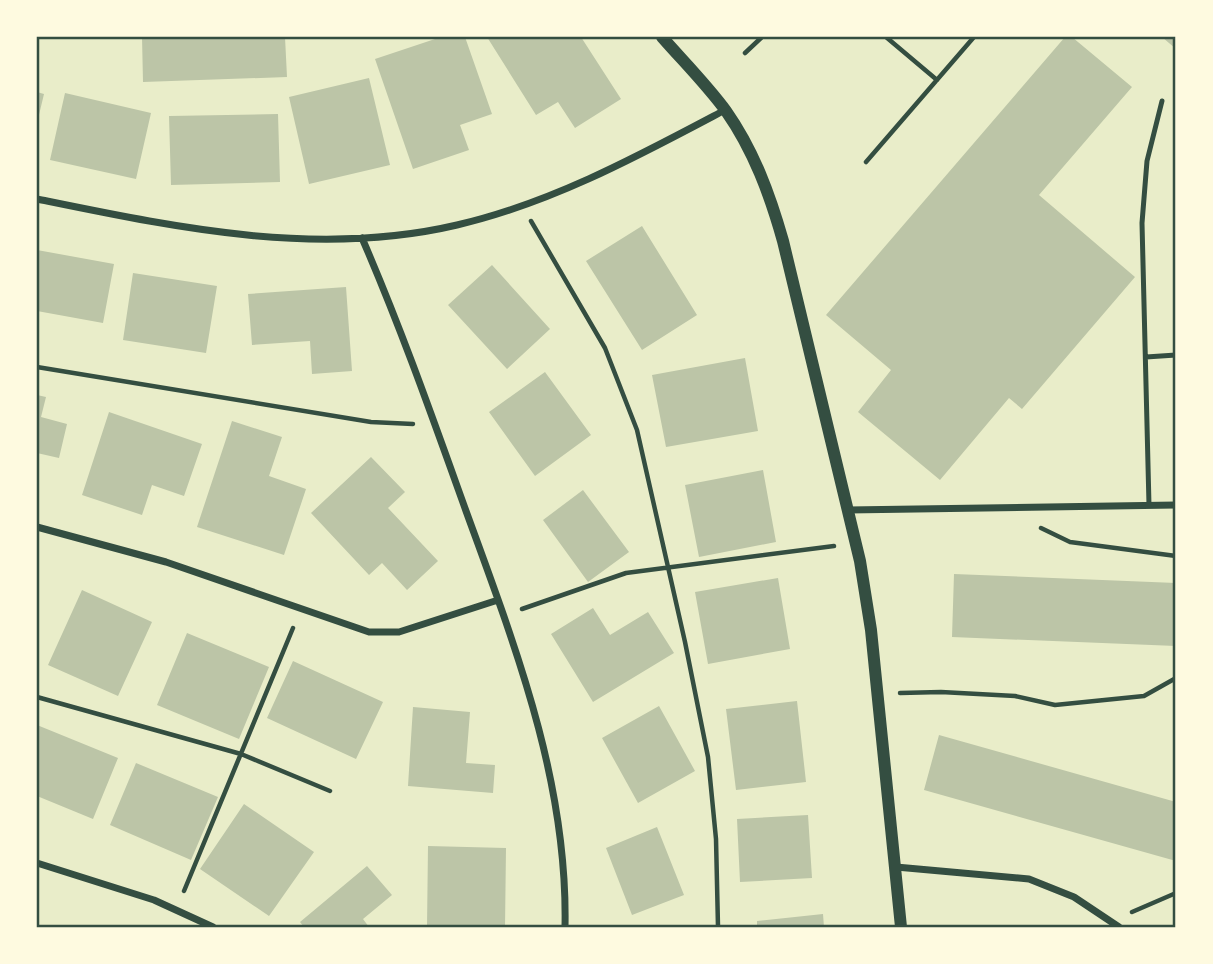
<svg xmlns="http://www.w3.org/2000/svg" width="1213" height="964" viewBox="0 0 1213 964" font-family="Figtree,sans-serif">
<rect width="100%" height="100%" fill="#e9edc9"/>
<path fill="#bcc5a7" d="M142,37h143l2,40 -144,5z
M441,37h24l27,77 -32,11 9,25 -56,19 -38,-110z
M487,37h94l40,62 -46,29 -17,-26 -22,13z
M1065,37h7l60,50 -93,108 96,82 -113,132 -13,-11 -69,82 -82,-68 33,-42 -65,-55z
M1162,37h14v12z
M369,78l21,87 -81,19 -20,-87z
M37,92l7,2 -6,25h-1z
M65,93l86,20 -15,66 -86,-19z
M278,114l2,68 -109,3 -2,-69z
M642,226l55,89 -55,35 -56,-89z
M37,250l77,14 -11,59 -66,-12z
M492,265l58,64 -43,40 -59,-64z
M133,273l84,13 -11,67 -83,-13z
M346,287l6,84 -40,3 -2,-33 -58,4 -4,-51z
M745,358l13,73 -92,16 -14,-72z
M545,372l46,63 -56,41 -46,-64z
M37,395l9,2 -5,20 26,7 -8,34 -22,-5z
M109,412l93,32 -18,52 -32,-11 -10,30 -60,-20z
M232,421l50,16 -13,39 37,13 -22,66 -87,-28z
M371,457l34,35 -17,16 50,53 -31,29 -25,-27 -13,12 -58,-62z
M763,470l13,72 -77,15 -14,-72z
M583,490l46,62 -41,30 -45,-62z
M954,574l222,9v63l-224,-9z
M778,578l12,71 -82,15 -13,-72z
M82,590l70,32 -34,74 -70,-31z
M593,608l17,27 38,-23 26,41 -81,49 -42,-68z
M187,633l82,34 -30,72 -82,-34z
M293,661l90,41 -27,57 -89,-41z
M797,701l9,81 -70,8 -10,-81z
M659,706l36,65 -57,32 -36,-65z
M413,707l57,5 -4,51 29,2 -2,28 -85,-7z
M37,725l81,33 -25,61 -56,-23z
M939,735l237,67v59l-252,-71z
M136,763l82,34 -27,63 -81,-35z
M244,804l70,48 -45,64 -69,-47z
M808,815l4,63 -72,4 -3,-63z
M657,827l27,68 -52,20 -26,-67z
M428,846l78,2 -1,79h-78z
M367,866l25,29 -29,24 6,8h-65l-4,-5z
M823,914l1,13h-67v-6z"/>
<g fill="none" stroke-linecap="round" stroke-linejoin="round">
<path stroke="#344e41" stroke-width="4.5" d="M886,37l51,43
M745,53l17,-16
M866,162l108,-125
M531,221l74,127 32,82 48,212 23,115 8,82 2,88
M37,367l334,55 42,2
M1041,528l29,14 106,14
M522,609l104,-36 208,-27
M900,693l41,-1 74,4 40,9 89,-9 32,-18
M37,697l204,57 89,37
M184,891l109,-263
M1132,912l44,-19"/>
<path stroke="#344e41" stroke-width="5" d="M1146,357l30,-2
M1149,505l-7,-282 5,-62 15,-60"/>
<path stroke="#344e41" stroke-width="7" d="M37,199c137,28 280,59 420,26 95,-22 183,-70 268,-115
M362,238c39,90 71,181 104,273 49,135 102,270 99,416
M848,510l328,-5
M37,527l129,35 203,70h30l99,-32
M37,863l117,37 59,27
M896,867l133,12 45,18 45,30"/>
<path stroke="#344e41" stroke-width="12" d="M662,37c21,24 45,48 64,74 28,40 44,84 57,130l77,320 11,69 30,297"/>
</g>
<rect width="1213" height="964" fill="none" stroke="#fefae0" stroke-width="77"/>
<rect x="38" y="38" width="1136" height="888" fill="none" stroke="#344e41" stroke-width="2.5"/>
</svg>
